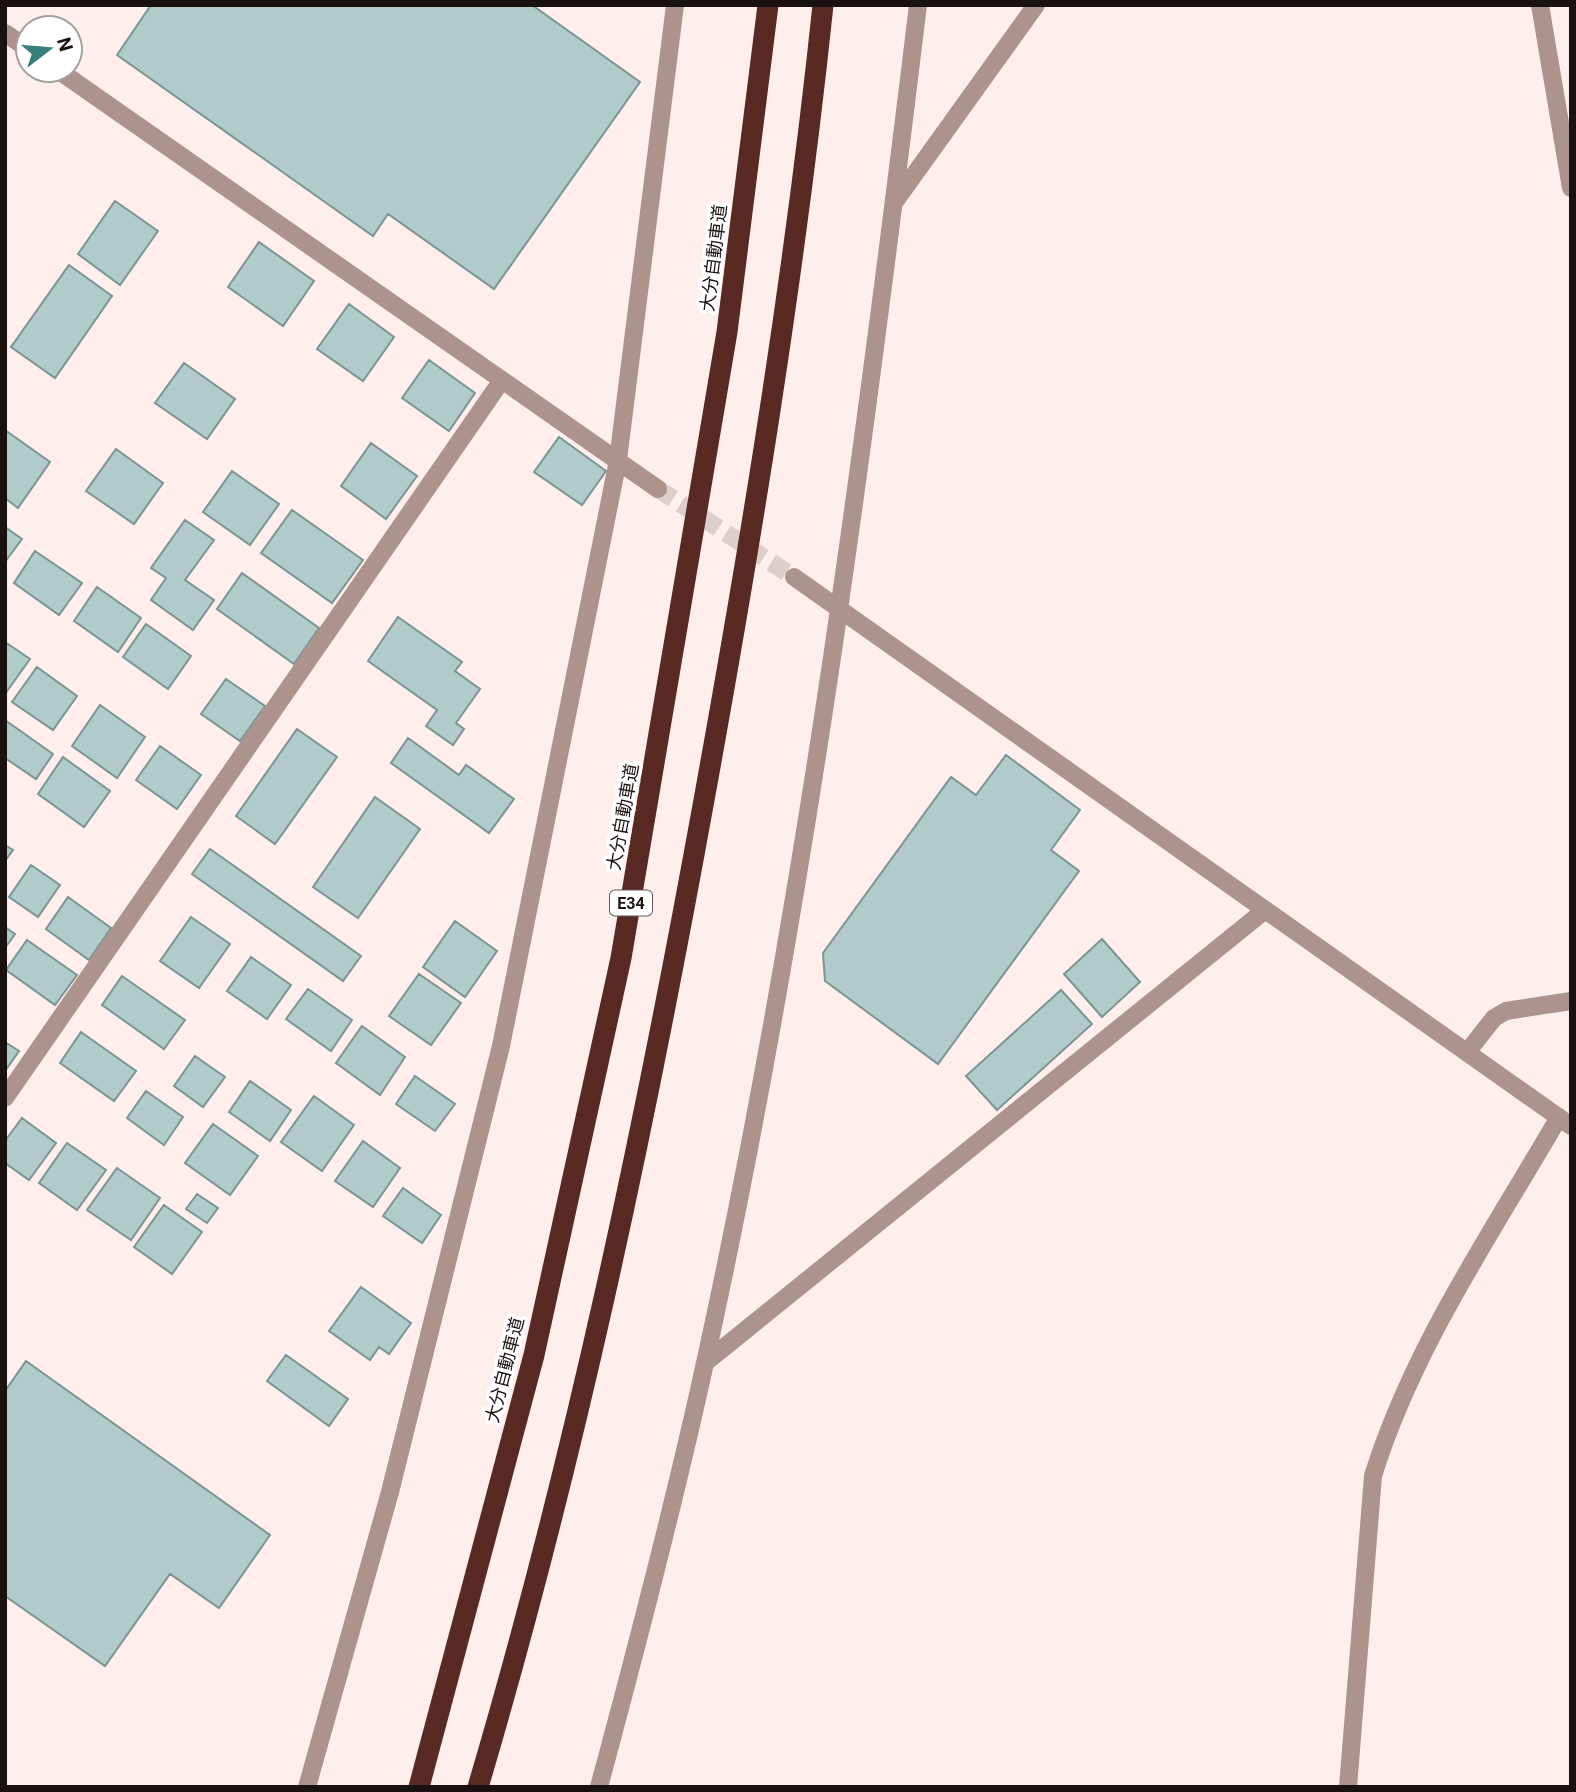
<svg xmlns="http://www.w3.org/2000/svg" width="1576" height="1792" viewBox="0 0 1576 1792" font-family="Roboto,'Noto Sans JP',sans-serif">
<rect width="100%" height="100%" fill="#feefec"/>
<path fill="#b1caca" stroke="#7c9494" stroke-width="2" d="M151,5h381l108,77 -146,207 -106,-75 -15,22 -256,-181z
M115,201l43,30 -38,54 -42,-31z
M259,242l55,39 -31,45 -55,-39z
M69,265l43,31 -57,82 -44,-31z
M349,304l45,33 -31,44 -46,-32z
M429,360l46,33 -26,38 -47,-33z
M184,363l51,36 -28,40 -52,-36z
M5,430l45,32 -32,46 -13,-10z
M559,437l47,34 -24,34 -48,-33z
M371,443l46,33 -31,43 -45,-33z
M116,449l47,34 -29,41 -48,-33z
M232,471l47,33 -29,41 -47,-33z
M292,510l71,50 -31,43 -71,-50z
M185,520l29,20 -29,40 29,20 -21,30 -42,-30 15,-22 -15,-10z
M5,527l17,12 -17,23z
M35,551l47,32 -23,32 -45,-32z
M242,573l77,55 -25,36 -77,-55z
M97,587l44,31 -23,34 -44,-31z
M398,617l64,45 -7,9 25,18 -24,34 8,6 -11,16 -27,-19 11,-16 -69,-49z
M146,624l45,32 -23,33 -45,-32z
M5,642l25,17 -25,35z
M37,667l40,29 -24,34 -41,-28z
M226,679l39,27 -25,35 -39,-27z
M100,705l45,32 -28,41 -45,-32z
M5,720l48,34 -17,25 -31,-21z
M297,729l40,28 -62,87 -39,-28z
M408,738l51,37 7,-10 48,34 -25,34 -98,-70z
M160,746l41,29 -24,34 -41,-29z
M1006,755l74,55 -29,40 28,21 -141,193 -113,-83 -2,-28 128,-176 25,18z
M63,757l47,34 -26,36 -46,-33z
M375,797l45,32 -62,89 -45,-31z
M5,845l8,5 -8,11z
M210,849l151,107 -18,25 -151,-107z
M31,865l29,20 -22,32 -29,-20z
M68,897l43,31 -22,32 -43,-31z
M191,917l39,27 -31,44 -39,-27z
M455,921l42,30 -32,46 -42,-30z
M5,927l10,7 -10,14z
M1102,939l38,43 -38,35 -38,-43z
M27,940l50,35 -22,30 -49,-35z
M251,957l40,28 -24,34 -40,-28z
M419,974l42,29 -30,42 -42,-29z
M122,976l63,44 -21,29 -62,-44z
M308,989l44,31 -21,31 -45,-32z
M1061,990l31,34 -95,86 -31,-34z
M362,1026l43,31 -25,38 -44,-32z
M81,1032l55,39 -22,30 -54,-38z
M5,1042l14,9 -14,20z
M195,1056l30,21 -22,30 -29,-21z
M415,1076l40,28 -20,27 -39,-27z
M250,1081l41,29 -21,31 -41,-29z
M146,1091l37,26 -19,28 -37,-27z
M314,1096l40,29 -32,46 -41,-29z
M22,1118l34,25 -27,37 -24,-17v-22z
M213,1124l45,32 -28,39 -45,-32z
M363,1141l37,27 -27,39 -38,-26z
M67,1143l39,27 -29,40 -38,-27z
M117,1168l43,30 -29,42 -44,-30z
M403,1188l38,27 -19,28 -39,-27z
M197,1194l21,14 -11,15 -21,-14z
M164,1205l38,27 -30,42 -38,-27z
M361,1287l50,36 -22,31 -10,-7 -9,13 -41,-29z
M286,1355l62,44 -19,27 -62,-45z
M26,1361l244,174 -51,73 -49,-34 -65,92 -100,-70v-205z"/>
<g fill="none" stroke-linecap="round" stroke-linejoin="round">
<path stroke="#dccecb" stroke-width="18" stroke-dasharray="18 9" stroke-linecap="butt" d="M658,489l136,88"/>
<path stroke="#ac938e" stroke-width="18" d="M1540,5l31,183
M5,33l23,16
M58,70l600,419
M896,200l140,-195
M794,577l777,549
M1468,1051l26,-33 12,-7 65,-10
M5,1098l497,-718
M706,1362l558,-451
M307,1787l83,-295 111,-446 117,-586 57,-455
M599,1787c38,-141 75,-282 106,-424 98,-448 158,-903 213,-1358
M1348,1787l25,-311c40,-129 119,-243 186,-359"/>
<path stroke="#582a23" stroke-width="21" d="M419,1787l115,-432 87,-397 106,-626 41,-327
M478,1787c96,-324 166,-656 226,-987 48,-264 91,-528 119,-795"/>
</g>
<g text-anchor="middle" stroke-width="7" stroke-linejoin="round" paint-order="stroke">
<rect fill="#fff" stroke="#5f5958" stroke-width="2" x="610" y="890.5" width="42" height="25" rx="5"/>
<g font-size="16" font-weight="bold" fill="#1a1210">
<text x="631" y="909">E34</text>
</g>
<g font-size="18" fill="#1a1210" stroke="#fff">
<text transform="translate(714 258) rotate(-83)" y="6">大分自動車道</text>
<text transform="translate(623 817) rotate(-80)" y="6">大分自動車道</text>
<text transform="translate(505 1370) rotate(-76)" y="6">大分自動車道</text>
</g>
</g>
<rect width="1576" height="1792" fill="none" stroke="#1a1210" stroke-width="14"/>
<g transform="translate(49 49) rotate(74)"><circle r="33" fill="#ffffff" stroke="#a3a09f" stroke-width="2"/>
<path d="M0-5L12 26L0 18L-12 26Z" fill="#367f7f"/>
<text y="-10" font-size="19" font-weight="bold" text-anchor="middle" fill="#1a1210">N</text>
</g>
</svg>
